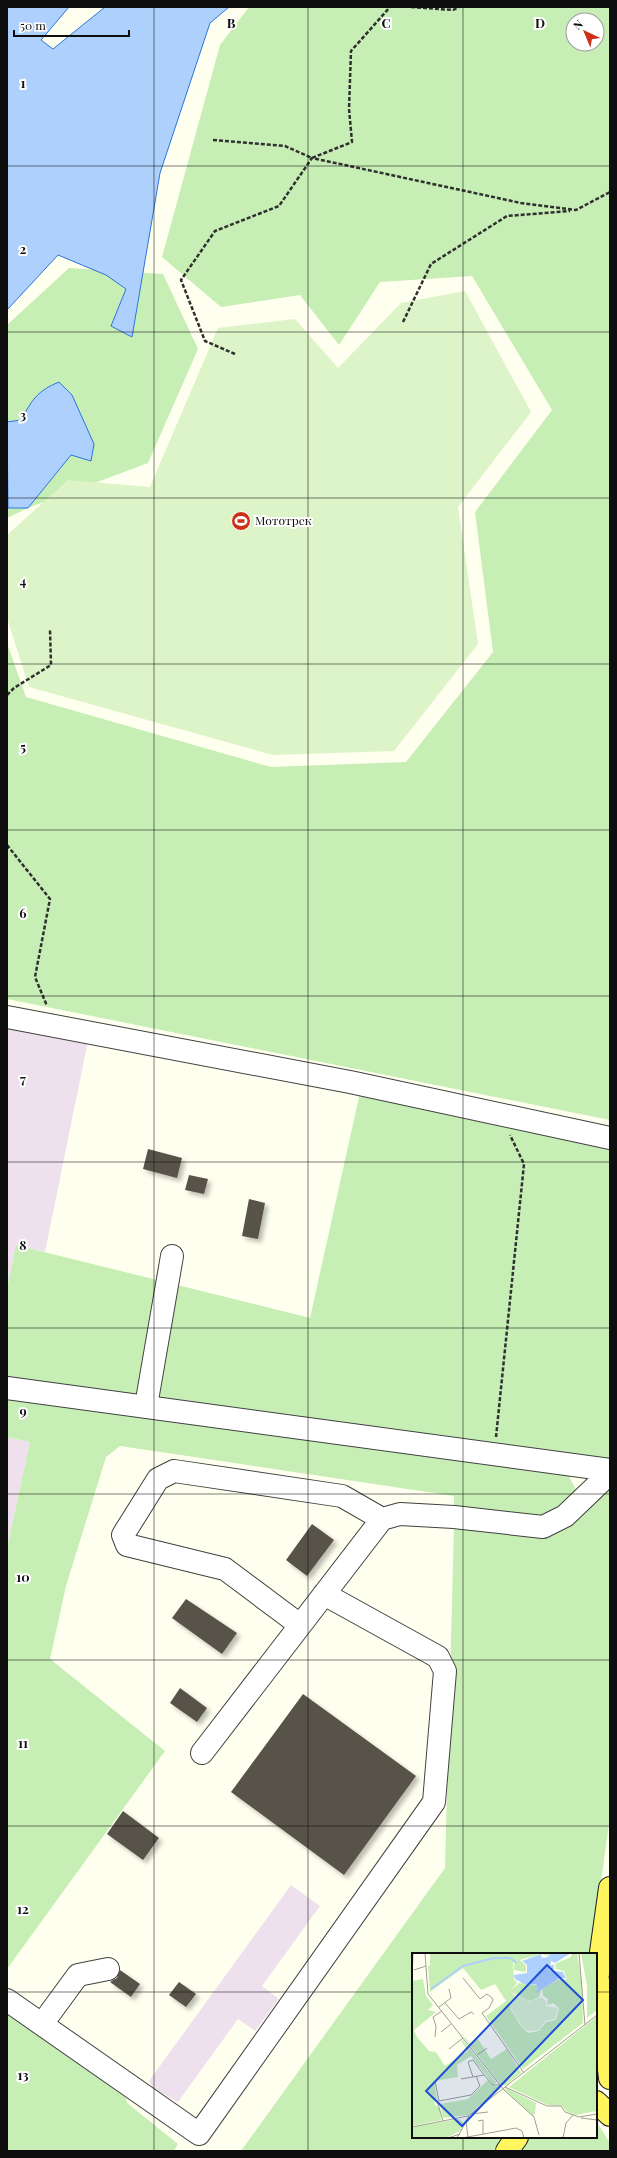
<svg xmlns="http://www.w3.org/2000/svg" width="617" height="2158" viewBox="0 0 617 2158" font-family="'Playfair Display',serif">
<defs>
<filter id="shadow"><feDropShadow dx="3.5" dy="3.5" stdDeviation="2" flood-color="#0004"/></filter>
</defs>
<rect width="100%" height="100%" fill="#ffffef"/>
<path fill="#eee1ed" d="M7,1027l81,14 -43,211 -29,-7 -9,44z
M7,1437l23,5 -23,106z
M291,1885l29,21 -58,80 17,13 -24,32 -17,-12 -60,83 -25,-14 -4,-7z"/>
<path fill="#c7eeb4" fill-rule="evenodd" d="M249,7h359l2,2v1111l-603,-121v-356l19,54 245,70 135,-5 87,-110 -18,-140 77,-102 -80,-134 -92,6 -41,63 -39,-50 -79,12 -59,-50 58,-212zM573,20h24v24h-24z
M69,268l94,6 35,75 -50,114 -120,45 -21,10v-193z
M361,1088l249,55v316l-250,-32 -32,-2 -321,-48v-88l9,-44 294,73z
M7,1398l561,76 8,16 -10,18 -27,11 -85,-10v-13l-334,-50 -14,11 -40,129 -16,73 115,92 -158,218v-421l23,-106 -23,-5z
M610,1483v334l-19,137h-178v183h91l-11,14h-252l204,-283 9,-342 88,9z
M7,2011l119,87 1,5 51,41 -4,7h-167z
M596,2121l14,22v8h-93l10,-14h69z"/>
<path fill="#dcf4c7" d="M465,291l66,121 -73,95 20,137 -84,107 -121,4 -244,-68 -22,-69v-83l61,-55 82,7 68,-159 77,-9 43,49 63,-65z"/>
<path fill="#aed0fc" stroke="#2d75db" d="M7,7h62l-28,33 12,9 52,-42h124l-19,16 -50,150 -28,164 -21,-11 15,-37 -20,-14 -48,-20 -51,55z
M59,382l13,13 22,49 -3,17 -20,-6 -43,53h-20l-1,-86 14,-2c11,-20 16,-29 38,-38z"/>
<path fill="#585249" filter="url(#shadow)" d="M148,1149l34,9 -5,20 -34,-9z
M189,1175l19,4 -4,15 -19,-4z
M249,1199l16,4 -7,36 -16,-3z
M312,1524l22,16 -27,36 -21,-16z
M186,1599l51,34 -15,21 -50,-36z
M180,1688l27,20 -10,14 -27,-19z
M303,1694l113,82 -72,99 -113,-83z
M123,1811l36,27 -16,22 -36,-26z
M120,1970l20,14 -9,13 -21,-15 7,-4z
M179,1982l17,12 -10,13 -17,-12z"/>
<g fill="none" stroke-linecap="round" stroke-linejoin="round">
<defs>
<path id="minor" d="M7,1017l343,65 260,56
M7,1388l603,82
M146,1406l26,-150
M300,1625l-75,-56 -98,-24 -4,-10 35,-56 16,-8 168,25 40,23
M202,1753l180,-234 18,-5 54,3 89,10 22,-11 45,-43
M7,2000l192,134 235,-332 11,-131 -7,-14 -114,-63
M42,2024l36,-49 30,-6"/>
<path id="major" d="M598,1980l12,98
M596,1988l14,-100
M596,2102l14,13
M507,2151l10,-14"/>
</defs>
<use href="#minor" stroke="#414141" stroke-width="24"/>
<use href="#major" stroke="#1f1f1f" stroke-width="24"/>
<path stroke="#303030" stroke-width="2.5" stroke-dasharray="4 2" stroke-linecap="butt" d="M411,7l42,3 6,-3
M213,140l72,6 27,12 40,-16 -3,-33 2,-58 39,-44
M403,322l28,-58 76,-48 63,-5
M235,354l-30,-13 -24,-61 34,-49 64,-25 33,-48 209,45 55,7 34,-18
M7,695l7,-7 37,-23 -1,-35
M7,845l43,54 -15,78 12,29
M496,1437l28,-273 -14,-29"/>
<use href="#minor" stroke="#fff" stroke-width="22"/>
<use href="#major" stroke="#fff65f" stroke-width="22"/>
</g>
<path fill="none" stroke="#0e0e0e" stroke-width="1" stroke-opacity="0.55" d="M154,7v2144M308,7v2144M463,7v1947M7,166h603M7,332h603M7,498h603M7,664h603M7,830h603M7,996h603M7,1162h603M7,1328h603M7,1494h603M7,1660h603M7,1826h603M7,1992h406M596,1992h14M463,2137v14"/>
<defs>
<symbol id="stadium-disc" viewBox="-11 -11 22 22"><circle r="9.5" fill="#cc3118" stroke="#fff"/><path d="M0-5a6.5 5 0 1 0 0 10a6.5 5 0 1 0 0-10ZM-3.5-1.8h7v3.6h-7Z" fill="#fff"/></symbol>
</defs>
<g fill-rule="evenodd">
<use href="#stadium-disc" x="230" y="510" width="22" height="22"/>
</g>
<g text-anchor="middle" stroke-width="4" stroke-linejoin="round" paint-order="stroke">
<g font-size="12" fill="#0e0e0e" stroke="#fff" text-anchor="start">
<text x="255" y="525">Мототрек</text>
</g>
</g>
<g transform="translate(412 1953)">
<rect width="185" height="185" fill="#ffffef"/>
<path d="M18,0h38l-11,4 13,-4h79l-1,3 -7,-2 -21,6 6,6v6l-12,-2v-6l4,-3 -5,2 1,16 3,4 -7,8 9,-8 17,2 5,6 -2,6 -9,4 -19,-9 4,4 -5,12 10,17 8,8 11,-2 7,-9 10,-2 3,-12 -6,-5 -6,2 1,-6 -5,-3 -1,-7 15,-9 10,-1 -3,-8 -8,-2 -1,-5 16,-7 1,-4h5l5,31 1,39 -60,46 -37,-53 20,-15 -11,-17 -14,6 -18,-22 -33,24 -2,-26 2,-1zM169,0h16v57l-10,8v-32zM11,26l3,17 7,9 -5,5 8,2 -22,18 3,7 12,14 7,1 9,14 23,-15 -7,-10 2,-1 34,43 -4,1 -22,-28 -14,9 1,12 -24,4 3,19 -3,1 1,4 5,3 1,12 -29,6v-145zM185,63v95l-22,4 -9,-4 -4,-5 -14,-1 -39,-18zM47,78l12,13 7,-5 13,20 16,-10 14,24 -15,12h-5zM76,127l5,5 8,3 -33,27 -25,3 -3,-14 28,-5zM94,135l30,15 -1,11 -2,2 -29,-27zM47,166l4,3 -3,9 -14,7h-34v-11z" fill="#c7eeb4"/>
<path d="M103,44h9l5,5 12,-5 5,4v5l12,2 -3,11 -10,2 -6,9 -11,1 -7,-6 -11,-18z" fill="#dcf4c7"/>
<path d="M138,0h21l-16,10 -4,-2 -1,4h4v4l-7,1 16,2 3,6 -8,1 -22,14 2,-4 -2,-5h-12l-9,-5 -1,-4 13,-2v-8l-5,-4 19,-7 1,4 6,-1z" fill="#aed0fc"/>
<path fill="none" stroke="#aed0fc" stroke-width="2" d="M19,36l32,-23 31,-8h16l7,5"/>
<path fill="none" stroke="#9f9f95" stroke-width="1" d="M13,0l3,41 76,96 30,27 5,18M167,0l6,72M2,17l12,-4M0,25l1,-25M51,25l17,21 7,-5 4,3 2,3 -4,8 -7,5 42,60M33,50l14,16 12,-7 3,2M27,54l12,-9 -2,-9M29,79l10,-8M23,84l1,-11 -3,-9 9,-6M37,96l14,-11M65,102l10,-7M61,124l-5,-15 5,-2 11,15M49,126l23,-4 9,10h7M23,128l4,20 32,-6 9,-9 -4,-10M93,134l42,19h14l4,6 14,5 18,-3M25,148l6,20M59,161l17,-2M169,165l16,2M54,168l2,16M66,168l5,-1v14M0,174l56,-11 129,-101M36,185l12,-4M45,185l12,-22M50,185l54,-10 6,3 2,7M151,185l3,-15 7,-8"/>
<path fill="#1d4ed8" fill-opacity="0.15" stroke="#1d4ed8" stroke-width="2" d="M135,12l36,35 -121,126 -36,-35z"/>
<rect width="185" height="185" fill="none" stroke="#0e0e0e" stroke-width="2"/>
</g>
<g font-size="13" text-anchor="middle" font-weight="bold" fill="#0e0e0e" stroke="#fff" stroke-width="4" stroke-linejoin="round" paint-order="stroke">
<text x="231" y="28">B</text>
<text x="386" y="28">C</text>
<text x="540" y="28">D</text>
<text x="23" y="88">1</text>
<text x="23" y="254">2</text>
<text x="23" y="420">3</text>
<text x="23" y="586">4</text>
<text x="23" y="752">5</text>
<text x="23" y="918">6</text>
<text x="23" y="1084">7</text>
<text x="23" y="1250">8</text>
<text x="23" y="1416">9</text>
<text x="23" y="1582">10</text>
<text x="23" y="1748">11</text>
<text x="23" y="1914">12</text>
<text x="23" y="2080">13</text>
</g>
<rect width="617" height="2158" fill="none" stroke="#0e0e0e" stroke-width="16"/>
<g transform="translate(585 32) rotate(316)"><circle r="19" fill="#ffffff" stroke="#9f9f9f"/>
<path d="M0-3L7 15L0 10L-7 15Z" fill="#cc3118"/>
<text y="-6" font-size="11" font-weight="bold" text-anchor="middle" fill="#0e0e0e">N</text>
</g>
<path d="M14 30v6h115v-6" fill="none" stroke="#0e0e0e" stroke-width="2"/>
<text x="20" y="30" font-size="12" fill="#0e0e0e" stroke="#ffffff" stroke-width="3" paint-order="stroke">50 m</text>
</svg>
